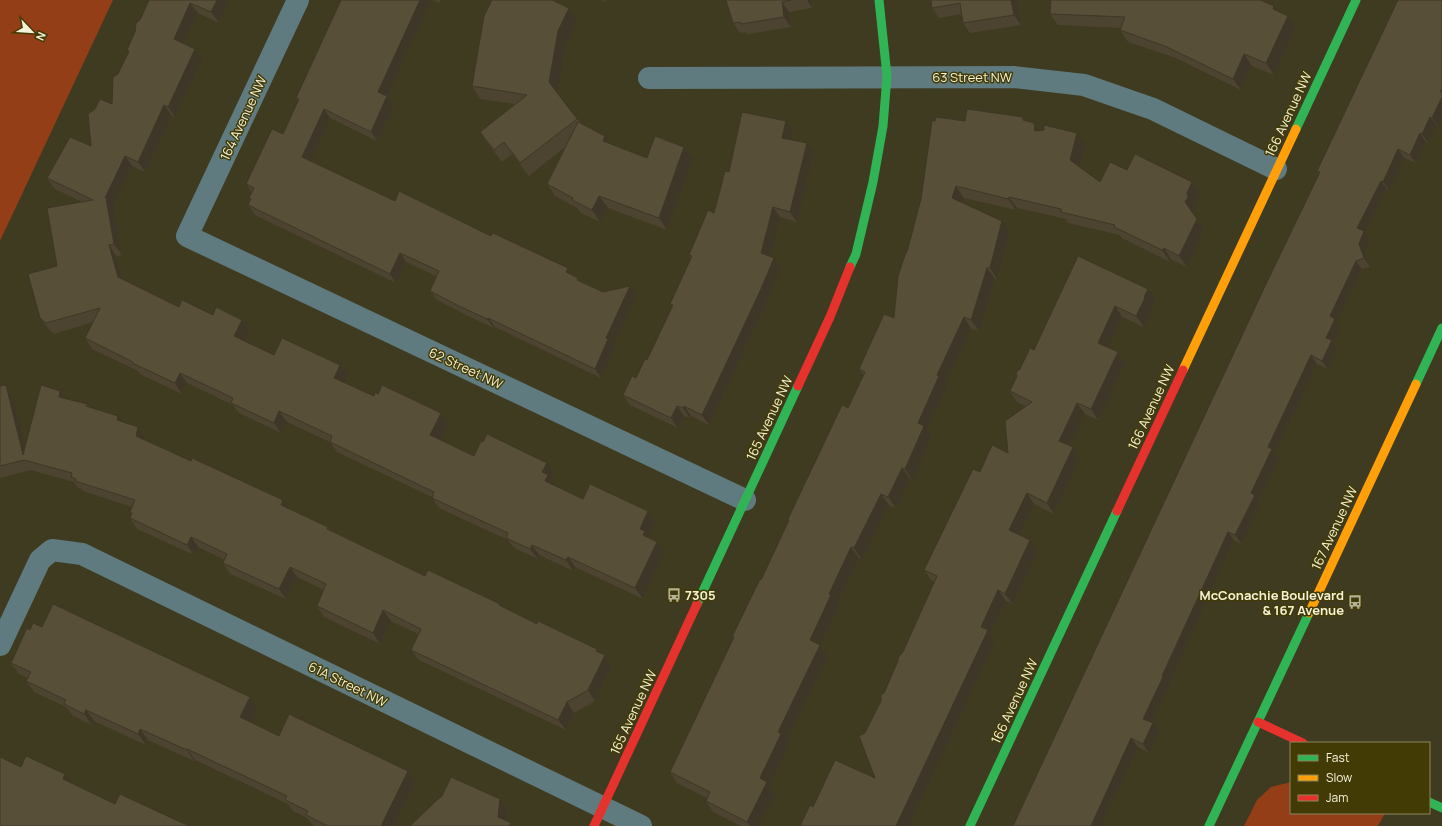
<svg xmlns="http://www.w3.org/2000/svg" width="1442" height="826" viewBox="0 0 1442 826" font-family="Manrope,sans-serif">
<rect width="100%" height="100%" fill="#3f3b21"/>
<path fill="#933e17" d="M0,0h113l-113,241z
M1291,782v31h94l-7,13h-134l13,-26 14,-13z"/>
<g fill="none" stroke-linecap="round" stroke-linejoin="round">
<path stroke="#607b7f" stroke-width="22" d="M298,0l-111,236 558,264
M649,78l365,-1 70,8 69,24 123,60
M0,645l40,-85 12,-10 30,4 559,272"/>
<path stroke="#30b455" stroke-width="9" d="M1296,129l60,-129
M850,267l6,-13 17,-72 10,-56 4,-50 -8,-76
M1416,384l26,-56
M697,604l101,-218
M1429,802l13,6
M970,826l147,-315
M1209,826l100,-213"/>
<path stroke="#ff9f0a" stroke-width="9" d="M1183,370l113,-241
M1309,613l107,-229"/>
<path stroke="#e5322d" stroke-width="9" d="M798,386l32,-69 20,-50
M1117,511l66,-141
M1258,722l45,21
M594,826l103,-222"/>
</g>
<path fill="#4c4430" d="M149,0h80l-10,23 -21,-10 -14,30 19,16 -28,58 -3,-1 -27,56 -13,-6 -19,41 9,48 -6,1 7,23 56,28 34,8 29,5 8,10 -5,11 29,14 74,20 -4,7 30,14 74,28 -8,16 34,16 80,18 -3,6 4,6 28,13 72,23 -7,14 16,16 -21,47 -68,-32 -2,4 -34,-16 -1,4 -24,-11 -6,-8 -69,-32 -7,-11 -95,-45 -7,-10 -43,-20 -6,11 -42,-20 -6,-8 -46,-22 -5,11 -42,-20 -2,-3 -46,-22 -7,-11 8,-16 -39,12 -6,-6 -8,-10 17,-52 25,-64 -27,-13 -8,-11 44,-32 21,-42 6,-30 11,-22 -2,-2 8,-18 5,-12z
M341,0h90l-44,96 7,10 -17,35 -47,-23 -19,43 84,40 96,35 77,32 5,7 5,3 3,4 22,10 27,-6 7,9 -24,51 2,3 -14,29 -106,-51 -1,1 -28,-13 -29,-15 -7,-9 6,-15 -30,-14 -10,21 -141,-68 -7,-10 2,-5 -1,-2 3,-5 -6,-9 37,-50 16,-33 -3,-3z
M433,0h8l-2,3z
M602,0h5l-4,2z
M726,0h85l1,8 -23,4 2,15 -43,7 -2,-2 -6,1 -7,-10z
M931,0h86l4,25 -51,8 -7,-10 -2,-9 -22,4 -7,-10z
M1442,0v119l-3,7 -2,-1 -9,18 -2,-1 -10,21 -12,-5 -15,32 -2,-1 -22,44 6,7 -6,13 5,14 -8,2 -25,53 4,5 -8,16 5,6 -10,20 -11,-5 -42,89 4,5 -21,42 3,4 -19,40 -8,-4 -65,144 1,1 -19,38 8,9 -10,21 -11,-6 -37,79h-88l306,-652 -2,-3z
M569,8l9,12 -12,24 -9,49 24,30 31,22 35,13 37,-11 9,12 -26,71 -59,-22 -8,14 -19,-9 -4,-5 -22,-12 -8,-12 18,-37 -36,29 -17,-22 -10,8 -14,-18 -8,-12 35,-28 -35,-5 -8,-13z
M1277,11l19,16 -22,48 -22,-9 -11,24 -65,-32 -48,-16 -8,-12 1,-2 -63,-3 -8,-11z
M965,121h61l8,2 6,8 45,13 -6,23 21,15 27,-12 73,23 -5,11 1,4 -3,5 11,17 -17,37 -16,-8 -1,3 -48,-24 -2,-3 -52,-12 -2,-4 -49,-11 -1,2 -52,-12 -2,5 48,29 -13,47h-2l-16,52 -8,-2 -26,56 2,2 -20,43 5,7 -20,43 -2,-1 -14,29 -7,-3 -27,55 -3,-2 -22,46 2,2 -19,39 8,11 -41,85 2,4 -19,41 5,7 -16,33h-18l-28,-14 -7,-11 1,-3 -30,-15 -7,-11 64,-134 -2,-1 29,-57 28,-59 -1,-2 60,-111 16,-32 -5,-7 35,-51 13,-66z
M793,131l-2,9 23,13 -17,69 -17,-5 -11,39 12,12 -13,31 -59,126 -18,-9 -1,2 -6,-2 -6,12 -48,-23 -7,-10 13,-17 11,-18 25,-54 -2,-2 21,-45 -2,-4 25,-42 15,-41z
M1148,289l7,11 -3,7 1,1 -9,19 -22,-10 -14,30 10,5 7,11 -27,57 -13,-6 -16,31 11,13 -26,56 -20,-10 -14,31 18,16 -25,53 -7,-3 -16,33 5,7 -86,185h-109l13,-19 62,-29 -10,-45 16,-32 3,-8 50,-111 -2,-1 -8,-11 56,-98 28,-19 17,-47 -8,-4 -7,-11 10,-22 14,-19z
M6,385l7,10 12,51 35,-55 6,8 21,5 2,3 34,15 15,5 8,11 -1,2 183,87 2,3 95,46 76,31 36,17 60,25 2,3 6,3 7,10 -17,36 -21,12 -8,17 -147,-70 -8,-10 7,-16 -27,-13 -11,23 -56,-27 -7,-11 7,-16 -27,-13 -11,22 -56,-25 -7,-11 2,-3 -27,-13 -4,8 -57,-26 -7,-11 1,-3 -1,-3 2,-5 -49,-16 -3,-3h-2l-4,-6 -43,-12 -31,8v-92z
M42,627l208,70 8,11 -7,14 28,14 129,35 7,11 -21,44h-81l-6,-8 -14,-7 -5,-7 -93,-44 -1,1 -46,-21 -2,5 -52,-24 -2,4 -20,-10 -6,-8 -32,-15 -8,-11 2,-3 -9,-4 -8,-11 19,-33z"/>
<path fill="#3e3727" d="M217,0h12l-10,23 -8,-11z
M420,0h11l-46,101 -7,-9z
M807,0h4l1,8z
M1011,0h6l4,25 -7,-10z
M782,2l7,10 2,15 -7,-10z
M190,3l8,10 -17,36 -7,-10z
M569,8l9,12 -12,24 -9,50 -8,-12 9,-51z
M1288,16l8,11 -22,48 -8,-12z
M195,49l8,10 -28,58 -7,-10z
M1244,54l8,12 -11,24 -8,-11z
M387,96l7,10 -17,35 -6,-9z
M1442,97v22l-3,7 -7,-8z
M164,105l8,11 -27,56 -7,-10z
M324,109l6,9 -21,48 -7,-9z
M1430,117l7,8 -9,18 -6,-9z
M786,121l7,10 -4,17 -7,-10z
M1034,123l8,11 -7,-3z
M1077,133l8,11 -7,27 -8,-11z
M1420,133l6,9 -10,21 -6,-8z
M605,136l9,12 -11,-7z
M807,143l7,10 -17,69 -7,-10z
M684,147l9,12 -26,71 -8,-12z
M1398,149l6,9 -15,32 -6,-8z
M125,156l7,10 -19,41 9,48 -8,-11 -9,-46z
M1381,181l6,8 -22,44 6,7 -6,13 5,14 -6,-9 -5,-14 -2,-16z
M1192,182l8,11 -5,11 1,4 -3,5 11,17 -17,37 -8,-11 6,-54 2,-9z
M956,186l8,12 -4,11 -8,-11z
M599,196l9,12 -8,14 -8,-12z
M1009,197l8,11 -1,2 -8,-11z
M773,207l7,10 -12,46 -7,-10z
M1002,221l8,11 -13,47 -7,-11z
M109,245l7,11 9,31 -7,-10z
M1164,248l7,11 -1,3 -8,-12z
M400,253l6,9 -10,21 -6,-9z
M774,258l7,10 -13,31 -59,126 -7,-10z
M1356,261l6,8 -25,53 4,5 -8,16 5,6 -10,20 -6,-8 8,-45z
M568,268l6,9 -8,-5z
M987,268l8,11 -16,52 -8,-11z
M630,286l7,9 -24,51 2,3 -14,29 -6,-9 11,-31z
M1148,289l7,11 -3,7 1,1 -9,19 -8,-11z
M1115,306l7,11 -16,36 -8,-10z
M964,317l7,12 -26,56 2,2 -20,43 5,7 -20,43 -7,-11 13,-46 19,-48z
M488,318l7,9 -1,1 -7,-9z
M242,320l8,10 -8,17 -8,-11z
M1118,352l7,11 -27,57 -7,-11z
M1311,355l6,9 -42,89 4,5 -21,42 3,4 -19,40 -7,-9 33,-88z
M340,365l8,10 -6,13 -8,-10z
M180,373l7,10 -5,11 -7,-11z
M6,385l7,10 16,66 -6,-6z
M60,391l8,10 -9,-4z
M1077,403l8,11 -19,37 -7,-10z
M677,406l7,10 -6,12 -7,-10z
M684,406l7,10 -1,2 -7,-10z
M279,411l8,11 -6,11 -7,-10z
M441,413l7,11 -11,22 -7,-11z
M118,416l8,10 -9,-6z
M138,427l8,11 -3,8 -7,-10z
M1073,447l7,11 -26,56 -7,-11z
M547,463l7,11 -3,6 4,5 -3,7 -7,-11 -3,-9z
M902,468l8,11 -14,29 -8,-11z
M1027,493l7,11 -17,37 -8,-11z
M881,494l8,11 -27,55 -8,-12z
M283,500l7,11 -9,-6z
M648,511l7,11 -7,14 4,6 -9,-7 -3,-6z
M1228,532l6,8 -65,144 1,1 -21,42 -6,-8z
M191,537l7,10 -4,8 -7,-10z
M1030,540l8,11 -25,53 -8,-10z
M657,542l7,10 -21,47 -8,-11z
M532,545l7,10 -1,4 -8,-10z
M851,547l8,11 -22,46 2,2 -19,39 8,11 -41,85 2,4 -19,41 5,7 -16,33h-9l-3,-4 13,-44 18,-46 32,-92 19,-46z
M568,557l7,10 -2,4 -7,-11z
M290,567l7,10 -11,22 -7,-10z
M998,590l8,11 -16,33 5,7 -86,185h-13l85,-199z
M383,610l8,11 -11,23 -7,-11z
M597,649l6,9 2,-3 7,10 -17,36 -7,-11z
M250,697l8,11 -10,20 -8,-11z
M567,702l7,11 -8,17 -8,-10z
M86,710l8,11 -2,4 -8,-11z
M1153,723l6,9 -10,21 -6,-9z
M140,729l8,11 -2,5 -8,-11z
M1131,738l7,9 -37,79h-10z
M187,749l8,11 -1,1 -7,-11z
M408,771l7,11 -21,44h-13z
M65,774l8,10 -10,-5z
M500,799l7,11 -1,16 -8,-9z"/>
<path fill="#584f38" stroke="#3e3727" d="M149,0h68l-6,12 -21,-9 -16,36 21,10 -27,58 -4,-2 -26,57 -13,-6 -20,42h1l8,46 -5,1 9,32 61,30 3,-7 31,15 3,-8 26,13 -8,16 40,19 8,-17 58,27 -6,13 40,18 1,-4 3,2 4,-9 59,28 -11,22 44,21 7,-15 2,1 4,-8 60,29 -5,9 6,3 -3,6 38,18 7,-15 58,27 -8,18 5,2 -2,4 14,7 -22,46 -67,-31 -2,3 -34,-15 -2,4 -24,-11 2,-5 -76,-35 2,-6 -104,-50 2,-6 -53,-25 -5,12 -43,-20 2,-5 -53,-25 -5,10 -43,-20 1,-1 -48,-24 15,-30 -54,15 -6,-5 -12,-44 29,-8 -10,-58 46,-8 -46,-22 23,-41 21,9 -3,-32 7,-5 5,-10 12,5 1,-27 5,-3 11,-23 -2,-1 8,-18 1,-9 4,-3z
M341,0h79l-42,92 9,4 -16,36 -47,-23 -22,48 93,44 4,-10 92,45 2,-3 75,35 -2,4 12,6 -1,2 26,12 27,-6 -24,52 2,1 -13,30 -107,-51 -1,1 -28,-13 -29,-15 9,-20 -39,-18 -10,21 -142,-69 3,-6 -2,-1 5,-10 -8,-4 26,-55 11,5 16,-35 -3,-1z
M492,0h60l17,8 -11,23 -9,51 28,37 -57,44 -16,-21 -10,8 -14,-18 47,-37 -55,-9 12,-70z
M726,0h65l-9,2 2,15 -43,7 -1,-2 -7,1z
M931,0h80l3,15 -51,8 -3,-20 -28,5z
M1051,0h209l14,6 -1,3 15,7 -22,47 -22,-9 -11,25 -66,-32 -47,-17 5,-13 -75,-3z
M1398,0h44v88l-2,4 2,1v4l-10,21 -2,-1 -8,17 -2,-1 -10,22 -12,-6 -15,33 -2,-1 -24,47 7,3 -5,13 5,14 -8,3 -26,55 5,3 -9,19 6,2 -10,21 -11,-6 -43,92 4,2 -21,44 4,2 -20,40 -7,-3 -66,144 1,1 -20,42 10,4 -10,21 -12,-6 -40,88h-78l254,-544 53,-110 -3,-1z
M967,109l56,8v3l11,3 1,8 9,-1v-5l33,8 -7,27 30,22 10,-20 17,8 8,-16 57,28 -5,11 1,4 -3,5 12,17 -18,37 -15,-8 -2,2 -48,-23 1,-2 -54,-13v-3l-52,-12 -1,2 -52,-13 -4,12 50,23 -12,47h-3l-16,52 -7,-3 -27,58 2,1 -21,47 6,3 -19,43 -3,-1 -14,29 -7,-3 -27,54 -3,-1 -22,47 2,1 -21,45 10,5 -42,87 3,2 -21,44 7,4 -20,40 -41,-21 4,-9 -40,-20 64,-135h-2l28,-58 1,1 28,-60 -1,-1 54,-114 6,3 17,-36 -6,-3 25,-55 10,4 4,-42 8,-24h1l14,-53 11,-78h3l1,-4 29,4z
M742,112l44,9 -4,17 25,5 -17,69 -17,-5 -12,46 13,5 -13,31 -59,126 -18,-9 -1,2 -6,-2 -6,12 -48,-23 9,-19 4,2 9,-19 2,1 26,-55 -3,-1 22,-48 -3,-1 19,-45 6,3 11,-42 4,1z
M578,122l27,14 -2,5 44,17 8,-22 29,11 -25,71 -60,-22 -7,14 -20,-10 1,-2 -26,-14z
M1078,256l70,33 -4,8 1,1 -9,18 -21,-10 -17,37 20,9 -27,57 -14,-6 -18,38 14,6 -26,56 -20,-10 -18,37 21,10 -25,54 -7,-4 -17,37 7,3 -92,196h-96l10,-21 3,2 22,-47 40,18 -16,-42 6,-3 16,-32v-6l3,-2 14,-32v-3l5,-6 34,-76 -13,-6 49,-101 7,3 12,-27 16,8 -3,-32 27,-19 -22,-11 7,-15 -1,-4 4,-3 10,-21 4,2z
M6,385l17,70 18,-70 19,6 -1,6 28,7 -1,2 32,10 -1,4 21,7 -2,9 55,25 1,-3 91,42 -2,5 47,22 -1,2 44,21 54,26 3,-6 72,34 -1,1 38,19 1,-3 59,28 -1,2 9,4 -17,35 -21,12 -9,18 -147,-70 10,-21 -38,-19 -10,23 -56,-27 9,-22 -36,-17 -11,22 -56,-26 4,-9 -36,-17 -4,8 -57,-27 2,-5 -2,-1 5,-12 -60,-19 1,-2 -5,-2 1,-4 -48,-13 -24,6v-80z
M53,604l197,93 -10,20 39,19 10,-22 119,57 -27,55h-53l-22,-11 2,-4 -23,-11 2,-4 -100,-47v1l-47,-21 -2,5 -52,-24 -2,4 -20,-10 2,-4 -40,-19 5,-9 -20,-9 16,-35 3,2 3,-7 9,4z
M26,756l39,18 -2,5 52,25 5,-10 69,32h-189v-69l21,10z
M451,777l49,22 -2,18 13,6 -2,3h-99l27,-26 5,-4z"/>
<defs>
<symbol id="bus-bare" viewBox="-9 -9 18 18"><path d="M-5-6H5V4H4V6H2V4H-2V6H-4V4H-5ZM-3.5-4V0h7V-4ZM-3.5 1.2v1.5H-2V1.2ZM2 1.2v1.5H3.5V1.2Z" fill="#b5b298" stroke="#423b06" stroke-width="2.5" paint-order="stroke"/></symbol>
</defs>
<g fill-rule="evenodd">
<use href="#bus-bare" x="664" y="585" width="20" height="20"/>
<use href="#bus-bare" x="1345" y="592" width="20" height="20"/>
</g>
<g text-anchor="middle" stroke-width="3" stroke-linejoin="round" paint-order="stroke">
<g font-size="13" fill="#f5f2d8" stroke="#423b06">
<text x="972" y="82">63 Street NW</text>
<text transform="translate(1288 114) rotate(-65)" y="5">166 Avenue NW</text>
<text transform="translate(243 118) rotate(-65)" y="5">164 Avenue NW</text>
<text transform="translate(466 368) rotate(25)" y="5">62 Street NW</text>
<text transform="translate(1151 407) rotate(-65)" y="5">166 Avenue NW</text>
<text transform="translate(769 418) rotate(-65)" y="5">165 Avenue NW</text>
<text transform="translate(1334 528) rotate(-65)" y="5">167 Avenue NW</text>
<text transform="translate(348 684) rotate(26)" y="5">61A Street NW</text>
<text transform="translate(1014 701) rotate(-65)" y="5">166 Avenue NW</text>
<text transform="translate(633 712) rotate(-65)" y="5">165 Avenue NW</text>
</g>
<g font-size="13" font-weight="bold" fill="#f5f2d8" stroke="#423b06" text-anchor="start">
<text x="685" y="600">7305</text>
<text x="1344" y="600" text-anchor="end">McConachie Boulevard<tspan x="1344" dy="15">&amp; 167 Avenue</tspan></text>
</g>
</g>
<rect x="1290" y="742" width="140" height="72" fill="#423b06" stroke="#8a845a"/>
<rect x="1298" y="755" width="20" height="6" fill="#30b455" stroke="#8a845a"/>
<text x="1326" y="762" font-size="12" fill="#f5f2d8">Fast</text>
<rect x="1298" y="775" width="20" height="6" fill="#ff9f0a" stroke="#8a845a"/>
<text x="1326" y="782" font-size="12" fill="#f5f2d8">Slow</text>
<rect x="1298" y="795" width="20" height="6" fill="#e5322d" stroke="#8a845a"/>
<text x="1326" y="802" font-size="12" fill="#f5f2d8">Jam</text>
<g transform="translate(32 32) rotate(115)" stroke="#423b06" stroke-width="3" paint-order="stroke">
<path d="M0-3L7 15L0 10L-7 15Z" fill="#f5f2d8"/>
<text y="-6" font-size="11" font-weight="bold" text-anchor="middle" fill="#f5f2d8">N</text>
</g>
</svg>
